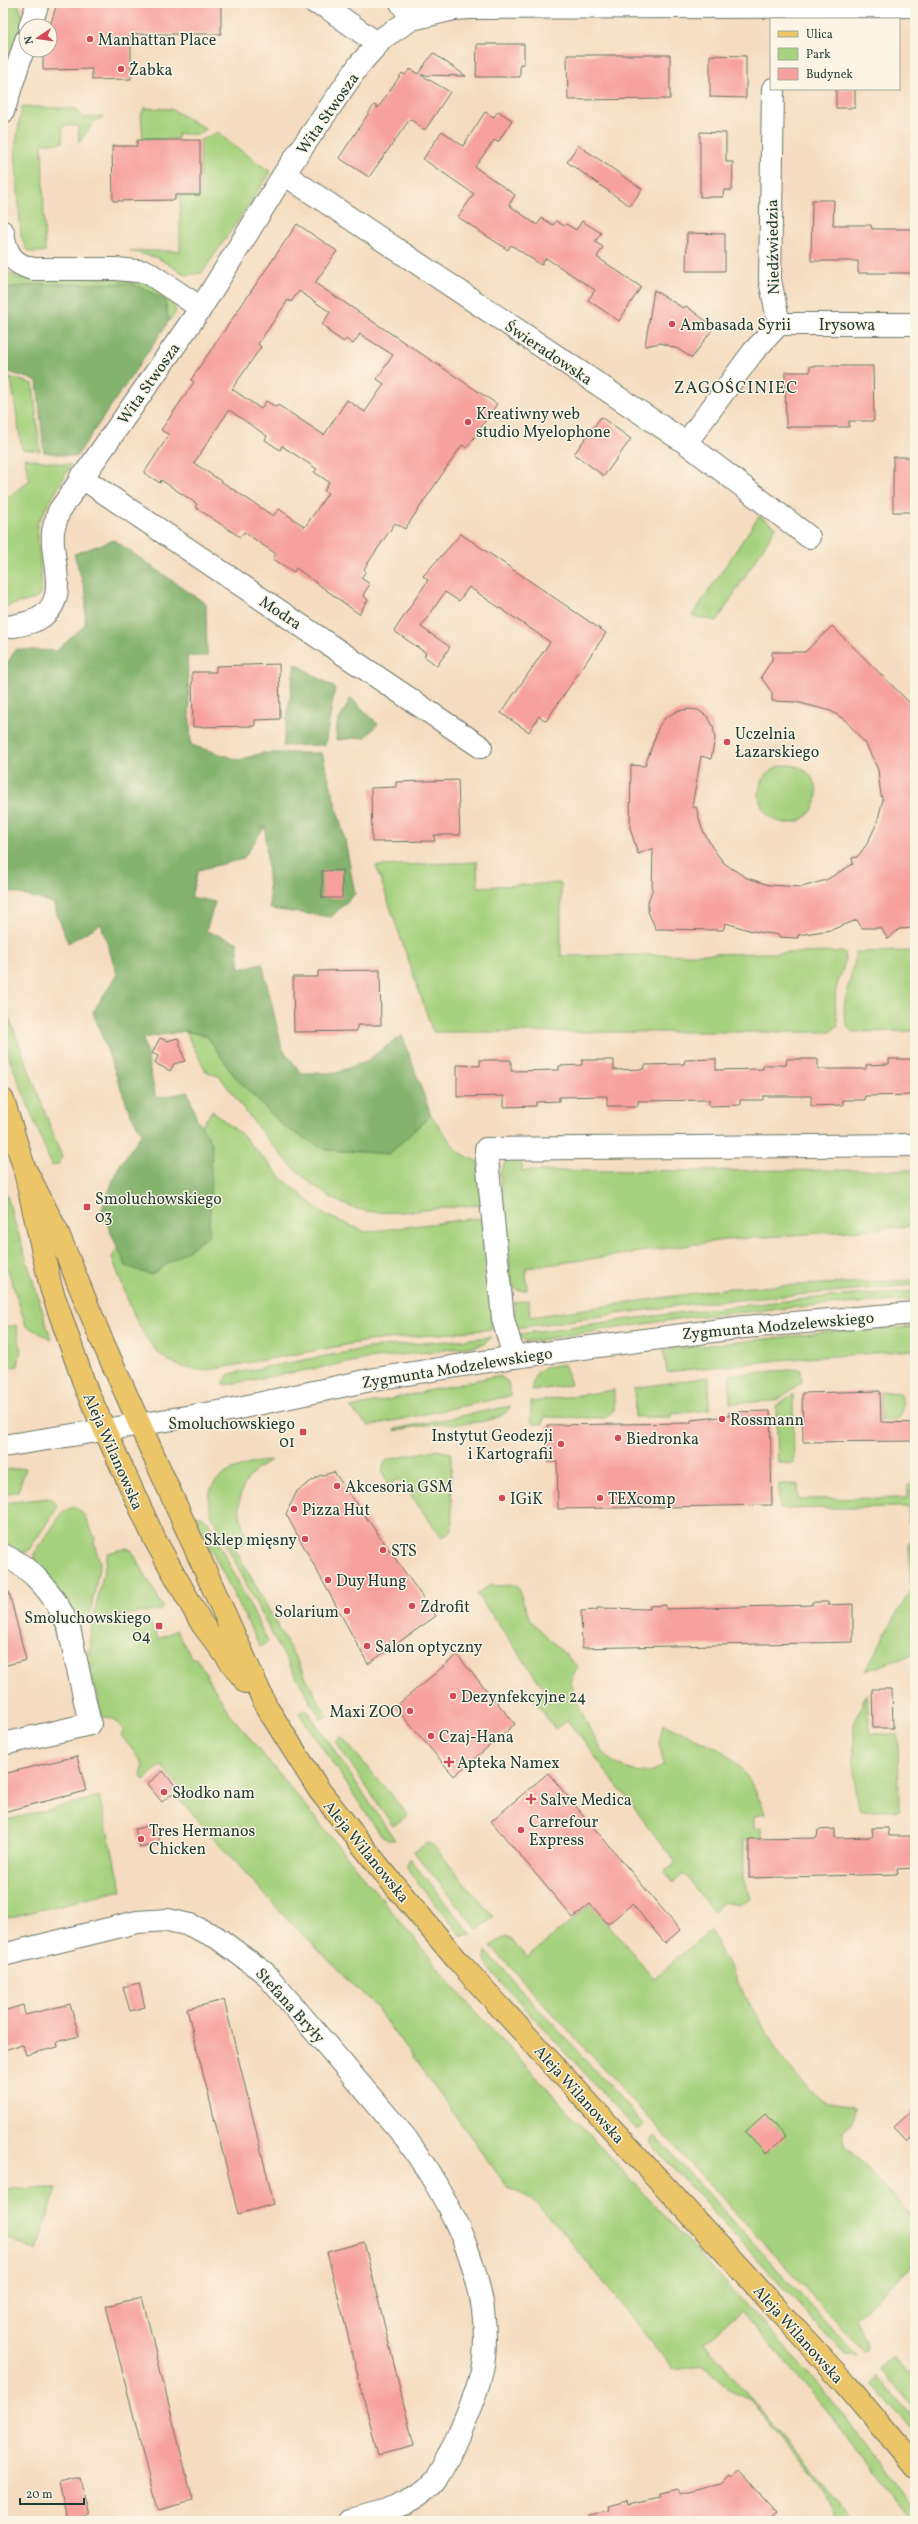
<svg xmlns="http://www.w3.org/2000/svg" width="918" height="2524" viewBox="0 0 918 2524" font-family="Vollkorn,serif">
<rect width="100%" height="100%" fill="#fcf5e5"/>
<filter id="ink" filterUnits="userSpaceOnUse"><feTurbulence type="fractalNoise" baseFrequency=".025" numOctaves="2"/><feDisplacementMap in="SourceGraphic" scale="8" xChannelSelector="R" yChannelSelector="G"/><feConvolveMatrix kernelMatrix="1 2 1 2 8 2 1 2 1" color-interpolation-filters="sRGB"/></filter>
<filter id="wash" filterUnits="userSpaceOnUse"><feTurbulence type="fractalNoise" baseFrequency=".012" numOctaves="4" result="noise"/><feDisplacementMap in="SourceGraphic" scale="16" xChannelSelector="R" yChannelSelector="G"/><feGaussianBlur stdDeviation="0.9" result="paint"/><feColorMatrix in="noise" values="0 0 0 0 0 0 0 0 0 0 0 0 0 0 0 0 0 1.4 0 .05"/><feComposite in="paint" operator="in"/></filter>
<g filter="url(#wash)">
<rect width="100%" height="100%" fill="#f5dcc0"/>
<path fill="#a6d17e" stroke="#628759" d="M3,3h15l6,17 -21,63z
M22,106l54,3 8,9 20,-2 -11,7 -14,20 -1,-17 -15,-1 -1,18h-20l3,109h-15l-4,-3 -5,-14 -6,-86z
M144,108l27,1 35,20 -7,5h-21v5h-35l-2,-24z
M218,132l11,10 42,30 -69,101 -16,2 -28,-17 -28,-7h50v-56h20v-55z
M3,269l15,9c29,1 112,-5 134,7 12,7 20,14 24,27l-7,9 -5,-21 -119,-16 -42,4z
M10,377l23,7 7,67 -18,-2 -11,-70 -8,2v-3z
M24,458l47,7 -34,59 5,66 -6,9 -33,8v-106l27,-21z
M759,516l17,11 -59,94 -25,-5z
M759 794a29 29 0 1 1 58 0a29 29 0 1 1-58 0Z
M477,862l1,25 83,-4v73l284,-4c1,12 -3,19 -7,30 -5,14 -2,29 0,43l-7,7h-398l-57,-166z
M915,951v80l-63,1c-20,-19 4,-57 3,-80z
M3,1002l59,155 -2,6 -8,3 -49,-124z
M185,1031l22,5 28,41 154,77 42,-39 26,36 21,11 3,43c-35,1 -82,11 -115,6 -61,-11 -111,-88 -146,-134l-14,-6z
M212,1111l29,23 41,44 43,37 41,17 110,-14 5,2 3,6 8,68v35l-125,12 -158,29c-65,4 -77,-64 -97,-112l9,-18z
M522,1154v17l393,-1v56l-190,14 -199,28 1,22h-9l-6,-3 -12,-114 6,-13z
M3,1184l48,155 -25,-13 -23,-72z
M915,1280v5l-226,19 -173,24 -2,-26 15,-2 1,17 199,-29z
M915,1291v9l-107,6 -117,11 -160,24h-6l-6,-7c131,-18 263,-36 396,-43z
M7,1325l1,2 8,-2 5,24 -3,17 -15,2v-41z
M915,1327v23l-135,10 -113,12 -4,-22 176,-19z
M491,1337l-7,7 -7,2 -109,13 -144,26v-3l5,-8 140,-26z
M564,1364l7,21 -39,6c0,-23 12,-24 32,-27z
M801,1369l1,13 -26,19 -46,2v-28z
M495,1376l6,1 7,5 2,14 -141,30 -19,-18z
M709,1377v33l-38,4v3h-36l-1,-29z
M614,1390v20l-9,8 -61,-1 -1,7h-9l-3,-3v-19z
M880,1391l20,2c5,8 2,20 -3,27h-16z
M793,1394l1,70 -16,-1 -2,-57z
M511,1406c-9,21 -66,17 -85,19 -10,1 -21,4 -31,6v-2z
M435,1450l16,3 1,78 -10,7 -43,-59 -10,6c-6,-9 -10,-16 -2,-25z
M271,1460c-35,19 -39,47 -22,80l-14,8 92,168 -6,3 -43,-73 -64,-126c-20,-43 23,-55 57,-60z
M26,1468l-8,23 -15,4v-25z
M779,1484h19v15l110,-1v-13h7v38h-6l-1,-16 -129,2z
M49,1498l6,4 2,6 -29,43 -8,2 -17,-8v-42z
M75,1506l9,9 11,23 -1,6 6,18 -11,58 -13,3 -42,-60v-9l29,-42z
M198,1515l10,6 60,121 -8,5 -65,-130z
M909,1543h6v111l-50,17 46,-83z
M127,1548l5,3 31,56 -3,3 -67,9 15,-66z
M517,1585l13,35 48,47 -8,15c7,21 25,65 42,79 8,7 31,14 41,10 4,-2 8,-5 11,-7l-5,-21 4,-19c57,25 78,27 102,89l-11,2v14l7,-1v12h-17v38l6,21 -11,6 -15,-3 -11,9 -29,-37 -11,8 -9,-10 12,-9 -109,-143 -12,9 -23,-32 12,-8 -67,-95 12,-8z
M147,1617l12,22 17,-9 16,29 4,-2 33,56 230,280 344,374 43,51 65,86 4,8v9h-4l-85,-112 -86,-98 -36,32 150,178h-19l-9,-29 -76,-92 -24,-11 -23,-24 -30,4 -115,-143 -28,-28 -22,-10 -132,-181 -89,-88 -109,-121 6,-6 -23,-27 -17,15 -3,-4 3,-11 -23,-30 3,-4 -10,-12 -12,-3 -13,-52 3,-39z
M866,1694l5,40h27l1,77h-39l-6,-33v-55z
M306,1709l89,131h-7l-8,-6 -81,-121z
M341,1736l67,79 -15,11 -58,-85z
M99,1797l23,93 -119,29v-98z
M427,1843l6,2 60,72 -15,13 -64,-78z
M409,1858l63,77 -10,1 -53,-64 -2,-6z
M591,1904l63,74 56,-48c23,42 75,152 115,171 9,4 21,4 30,6l-3,16 -9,7 2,14 70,77v43l-59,54 11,32 -3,2 -373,-406 15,-10 4,2 17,20z
M486,1951l158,173 -4,5h-4l-147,-160 -4,-10z
M655,2136l202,220 -12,-1 -194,-211v-5z
M57,2188l-21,63 -33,-15v-47z
M893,2357l15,17 7,-5v39l-35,-39z
M876,2376l39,43v14l-43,-49z"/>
<path fill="#84b36d" stroke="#527850" d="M130,283l14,5 21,12 4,21 -93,136 -32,-5 -7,-71 -28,-9 -6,1v-85l42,-4z
M114,540l92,64 1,52h-20l4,89 48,15 23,-7h60l23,87 10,54 -24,23 -61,-8 -5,-83 -22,33 -45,11 -7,27 24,5 -9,29 31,11 3,27 22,-6 20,85 19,25h35l32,-13 34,-25 29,80 -42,39 -63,-4 -42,-23 -49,-50 -28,-41 -22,-5 -42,7 13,60 32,-6 8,25 16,26 -3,93 -58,39 -25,-9 -25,-55 17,-43 24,-35 -12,-20 -37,-101 24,-38 -16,-50 -33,19 -15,-40 -48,-13 -2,-3v-217l13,-21 40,2 29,-26 1,-31 -12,-40z
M295,663l40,25 -10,57 -42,1z
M351,698l27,26 -12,13 -30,3 1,-16z"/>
<g id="blocks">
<path fill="#f7a19e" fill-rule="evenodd" d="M57,3h164v31h-90v45l-39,1v-11l-49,1v-20h7v-24z
M477,44h47v20h-4v13h-44z
M433,53l33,23 -45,-1 29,17 -25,38 -15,-11 -41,58 -30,-19 35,-53 4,3 24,-35 3,2 5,-6 8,5z
M567,55h103v44l-102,1z
M710,55l36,1v42l-36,-1z
M836,89h19v19h-19z
M498,111l14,9 -14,22 -4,-2 -19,27 40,28 -6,10 28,20 5,-7 11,7 3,-4 8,5 2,-2 10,6 6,-9 19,12 -6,9 8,5 -6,10 44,30 -22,34 -31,-21 7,-10 -49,-32 -5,7 -30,-20 -3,5 -50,-33 16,-23 -51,-35 19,-28 21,15 22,-34 9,5z
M700,132l26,1v29h7l-1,28h-8l-1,7h-23z
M137,140h63v55h-25v5l-62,1 -1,-55h25z
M578,145l64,44 -12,17 -63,-44z
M812,200h22l-1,25h38l1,4h43v44h-57v-12h-47z
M297,224l40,27 -22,32 182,121 -30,44 -5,-3 -57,84 -10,-6 -31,46 2,2 -5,7 9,6 -7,11 5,5 -9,14 -63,-46 -2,4 -21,-13 3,-5 -32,-22 -4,5 -45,-30 2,-3 -36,-24 -1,3 -16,-10 25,-38 -8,-5 33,-48 -3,-2 7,-11zM299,291l31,21 -8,13 7,4 -1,2 16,11 2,-3 7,5 7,-10 33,21 -16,24 7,5 -19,28 -18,-12 -23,35 -46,-30 -2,2 -10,-6 -5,8 -29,-20 29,-42 -3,-3 30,-44 3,2zM229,410l38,26 -2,4 15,10 2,-4 35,23 -3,3 15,10 -5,9 4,2 -23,34 -26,-18 -6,7 -79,-53z
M687,233l38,1v37h-39z
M654,290l29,18 3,-2 28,21 -22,31 -14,-9 -17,-6 -16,3z
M810,366h63l1,55h-25v6h-63l-1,-55h25z
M601,417l30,22 -27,37 -30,-22z
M893,457h20l2,55h-22z
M461,534l145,99 -60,88 -7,-5 -10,16 -28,-19 49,-71 -81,-55 -10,14 -14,-9 -24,35 29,20 -13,19 -13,-10 2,-3 -32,-22 34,-51 -5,-4z
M832,626l83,82v220l-16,1 -11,10 -7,-11h-19l-5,-8 -26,10 -33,5v3l-19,-1v-2l-27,-4 -26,-8 -3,7 -67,-1 -8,-17v-10l4,-11 1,-43 -15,6 -8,-26 1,-63 14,1 14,-40 6,-8 12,-7 12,-2 9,1 10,7 5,9 2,13 -4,20 -10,-3 -9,51h4l6,22 10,18 12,16 10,7 13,8 22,7 33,2 24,-7 17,-10 10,-6 -1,-6 5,-1 10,-13 10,-21 6,-24 -2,-3 -3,-26 -12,-26 -21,-24 -14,-9 -35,-9 -24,-1v-8l-11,-16 11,-17v-8h33z
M279,664l1,55 -25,1v6l-62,1 -1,-55h24v-6z
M458,780l2,55h-26l1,6 -63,1 -1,-54 25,-1v-5z
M342,870v28h-20v-27z
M380,970l1,55h-24v6l-63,1 -1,-55h25v-6z
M160,1038l7,3 11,-3 7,23 -11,3 -4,7 -15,-8 3,-7 -6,-3z
M716,1059v11l47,-1v-4h23l1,-6h31v10h48v-4l23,-1v-5h26v36l-50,1v4h-22v5l-32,1v-10h-48v4h-23v5l-31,1v-6l-71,1v5h-31v-10l-48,1v4l-23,1v4l-32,1v-11l-47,1v-32l23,1v-6h31v11l48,-1v-4l23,-1v-5h32v10l30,-1 1,-4 39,-1 1,-4z
M880,1391l1,31 34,1v18l-112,1 -1,-49z
M770,1411l2,94 -214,4 -1,-47h-9l-1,-37 144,-2v-3l38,-4v-4z
M334,1472l102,144 -68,48 -82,-150 11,-23 22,-15z
M9,1592l17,68 -23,6v-73z
M812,1602h16v3l25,-1v38l-271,6 -1,-37 16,-1v-2l53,1v-3l16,-1v4l146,-4z
M457,1655l58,69 -61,52 -59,-69z
M872,1689h20l1,39h-20z
M77,1756l9,35 -83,21v-38z
M163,1771l15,18 -16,13 -15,-18z
M548,1773l132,157 -15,13 -33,-39 -24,20 -18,-20 -17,14 -82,-97z
M156,1824l4,19 -20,5 -5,-19z
M872,1828h16l1,8h26v32l-18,1 1,5 -149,4v-39l68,-1 1,-8 17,-1v9l38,-1z
M139,1983l6,24 -15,4 -7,-24z
M224,2000l50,204 -36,10 -51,-205z
M70,2004l9,32 -22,6 1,5 -32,8 -3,-10 -20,5v-39l20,-6 2,10z
M915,2108v25l-8,8 -13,-14z
M765,2114l20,23 -19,17 -21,-22z
M364,2242l50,204 -36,9 -51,-203z
M142,2297l51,204 -36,9 -51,-204z
M739,2471l38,41 -10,9h-177l-1,-7 20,-4 -1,-4 18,-5 1,4 33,-7 -1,-4 19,-4 1,4 42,-10 9,-9 2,2z
M80,2478l9,37 -21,5 -9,-37z"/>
</g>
</g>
<g filter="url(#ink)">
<use href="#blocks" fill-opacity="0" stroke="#6a7565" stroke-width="1"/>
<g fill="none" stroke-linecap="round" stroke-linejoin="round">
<defs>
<path id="minor" d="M315,3l11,4 52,37
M401,3l11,16
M30,26l8,-23
M773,89l-3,191 9,44
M3,112l23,-72
M284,174l402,269 123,94
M3,232c3,21 9,32 30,37h83l31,3 54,36
M779,324h136
M686,443l67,-91 26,-28
M81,477l400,270
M3,628c13,-3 31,-4 41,-13 25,-20 6,-57 9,-83 1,-7 4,-14 6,-21l142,-203 83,-134 75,-109 25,-28 28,-18 42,-10 16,-1 445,-2
M514,1357l-11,-38 -17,-170 429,-4
M3,1446l221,-35 151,-32 139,-22 230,-30 171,-14
M3,1555c31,13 54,43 66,73l21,96 -87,20
M3,1955l134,-33 31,-2 22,5 26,12 49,36 140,164c44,61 87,143 79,220 -2,23 -13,48 -22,69 -8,18 -15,38 -27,54 -20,25 -57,34 -86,41"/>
<path id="major" d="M3,1100l21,67 27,121 35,101 69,151 47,84 44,58
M24,1167l33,64 43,105 166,370 53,84 61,78 78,93 388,423 69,82"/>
</defs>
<use href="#minor" stroke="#6a7565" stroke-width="24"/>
<use href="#major" stroke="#6a7565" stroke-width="24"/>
<use href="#minor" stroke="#fff" stroke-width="22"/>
<use href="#major" stroke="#ecc569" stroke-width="22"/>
</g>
</g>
<g fill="#d1495b" stroke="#fcf5e5" stroke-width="1.5">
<circle cx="90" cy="39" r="4"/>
<circle cx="121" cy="69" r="4"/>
<circle cx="672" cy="324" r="4"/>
<circle cx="468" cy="422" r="4"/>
<circle cx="727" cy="742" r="4"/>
<rect x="83" y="1203" width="8" height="8" rx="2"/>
<circle cx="722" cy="1419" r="4"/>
<rect x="299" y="1428" width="8" height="8" rx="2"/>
<circle cx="618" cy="1438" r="4"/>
<circle cx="561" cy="1444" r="4"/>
<circle cx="337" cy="1486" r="4"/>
<circle cx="502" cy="1498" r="4"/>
<circle cx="600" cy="1498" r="4"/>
<circle cx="294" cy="1509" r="4"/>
<circle cx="305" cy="1539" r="4"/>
<circle cx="383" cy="1550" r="4"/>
<circle cx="328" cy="1580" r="4"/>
<circle cx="412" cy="1606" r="4"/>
<circle cx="347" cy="1611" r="4"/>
<rect x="155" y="1622" width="8" height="8" rx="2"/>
<circle cx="367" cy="1646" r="4"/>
<circle cx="453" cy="1696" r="4"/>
<circle cx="410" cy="1711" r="4"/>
<circle cx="431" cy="1736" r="4"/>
<path d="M447 1756h4v4h4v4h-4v4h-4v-4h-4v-4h4z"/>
<circle cx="164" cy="1792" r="4"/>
<path d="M529 1793h4v4h4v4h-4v4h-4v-4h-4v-4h4z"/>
<circle cx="521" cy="1830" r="4"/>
<circle cx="141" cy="1839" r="4"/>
</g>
<g text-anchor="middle" stroke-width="3" stroke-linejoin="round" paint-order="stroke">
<g font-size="16" fill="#1f3d34" stroke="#fcf5e5" text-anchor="start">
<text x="98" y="45">Manhattan Place</text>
<text x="129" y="75">Żabka</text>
<text x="680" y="330">Ambasada Syrii</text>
<text x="476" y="419">Kreatiwny web<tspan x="476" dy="18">studio Myelophone</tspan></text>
<text x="735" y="739">Uczelnia<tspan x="735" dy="18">Łazarskiego</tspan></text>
<text x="95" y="1204">Smoluchowskiego<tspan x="95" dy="18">03</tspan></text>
<text x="730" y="1425">Rossmann</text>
<text x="295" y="1429" text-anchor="end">Smoluchowskiego<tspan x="295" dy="18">01</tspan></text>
<text x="553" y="1441" text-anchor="end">Instytut Geodezji<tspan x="553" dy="18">i Kartografii</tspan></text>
<text x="626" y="1444">Biedronka</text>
<text x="345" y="1492">Akcesoria GSM</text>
<text x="510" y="1504">IGiK</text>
<text x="608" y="1504">TEXcomp</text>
<text x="302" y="1515">Pizza Hut</text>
<text x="297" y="1545" text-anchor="end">Sklep mięsny</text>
<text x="391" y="1556">STS</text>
<text x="336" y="1586">Duy Hung</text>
<text x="420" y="1612">Zdrofit</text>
<text x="339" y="1617" text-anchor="end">Solarium</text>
<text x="151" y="1623" text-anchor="end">Smoluchowskiego<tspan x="151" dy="18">04</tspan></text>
<text x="375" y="1652">Salon optyczny</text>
<text x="461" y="1702">Dezynfekcyjne 24</text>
<text x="402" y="1717" text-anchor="end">Maxi ZOO</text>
<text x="439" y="1742">Czaj-Hana</text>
<text x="457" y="1768">Apteka Namex</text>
<text x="172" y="1798">Słodko nam</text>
<text x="540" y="1805">Salve Medica</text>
<text x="529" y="1827">Carrefour<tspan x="529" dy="18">Express</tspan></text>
<text x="149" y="1836">Tres Hermanos<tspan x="149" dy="18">Chicken</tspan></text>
</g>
<g font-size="16" fill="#1f3d34" stroke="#fcf5e5">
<text transform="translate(327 113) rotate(-55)" y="6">Wita Stwosza</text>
<text transform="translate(772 247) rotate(-91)" y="6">Niedźwiedzia</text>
<text x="847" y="330">Irysowa</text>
<text transform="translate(549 352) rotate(34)" y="6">Świeradowska</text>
<text transform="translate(148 383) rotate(-55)" y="6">Wita Stwosza</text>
<text transform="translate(281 612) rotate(34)" y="6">Modra</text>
<text transform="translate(778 1325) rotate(-5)" y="6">Zygmunta Modzelewskiego</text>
<text transform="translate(457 1367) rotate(-9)" y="6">Zygmunta Modzelewskiego</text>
<text transform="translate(114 1451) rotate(66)" y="6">Aleja Wilanowska</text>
<text transform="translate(367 1851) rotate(51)" y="6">Aleja Wilanowska</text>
<text transform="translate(291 2005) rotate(48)" y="6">Stefana Bryły</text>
<text transform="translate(580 2094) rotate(48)" y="6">Aleja Wilanowska</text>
<text transform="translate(799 2334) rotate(48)" y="6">Aleja Wilanowska</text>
</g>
<g font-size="17" letter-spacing="1" fill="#1f3d34" stroke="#fcf5e5">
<text x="736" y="393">ZAGOŚCINIEC</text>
</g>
</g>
<rect width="918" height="2524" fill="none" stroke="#fcf5e5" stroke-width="16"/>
<rect x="770" y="18" width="130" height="72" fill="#fcf5e5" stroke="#a4ab9e"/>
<rect x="778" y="31" width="20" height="6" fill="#ecc569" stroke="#a4ab9e"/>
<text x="806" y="38" font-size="12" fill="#1f3d34">Ulica</text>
<rect x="778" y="48" width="20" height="12" fill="#a6d17e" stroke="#a4ab9e"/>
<text x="806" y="58" font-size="12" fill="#1f3d34">Park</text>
<rect x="778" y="68" width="20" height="12" fill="#f7a19e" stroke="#a4ab9e"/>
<text x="806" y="78" font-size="12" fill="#1f3d34">Budynek</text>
<g transform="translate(38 38) rotate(257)"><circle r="19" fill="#fcf5e5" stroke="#a4ab9e"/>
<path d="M0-3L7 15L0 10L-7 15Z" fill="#d1495b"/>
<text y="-6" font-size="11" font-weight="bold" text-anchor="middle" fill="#1f3d34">N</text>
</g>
<path d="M20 2498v6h64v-6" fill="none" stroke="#1f3d34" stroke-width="2"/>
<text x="26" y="2498" font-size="12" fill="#1f3d34" stroke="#fcf5e5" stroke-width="3" paint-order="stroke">20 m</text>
</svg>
